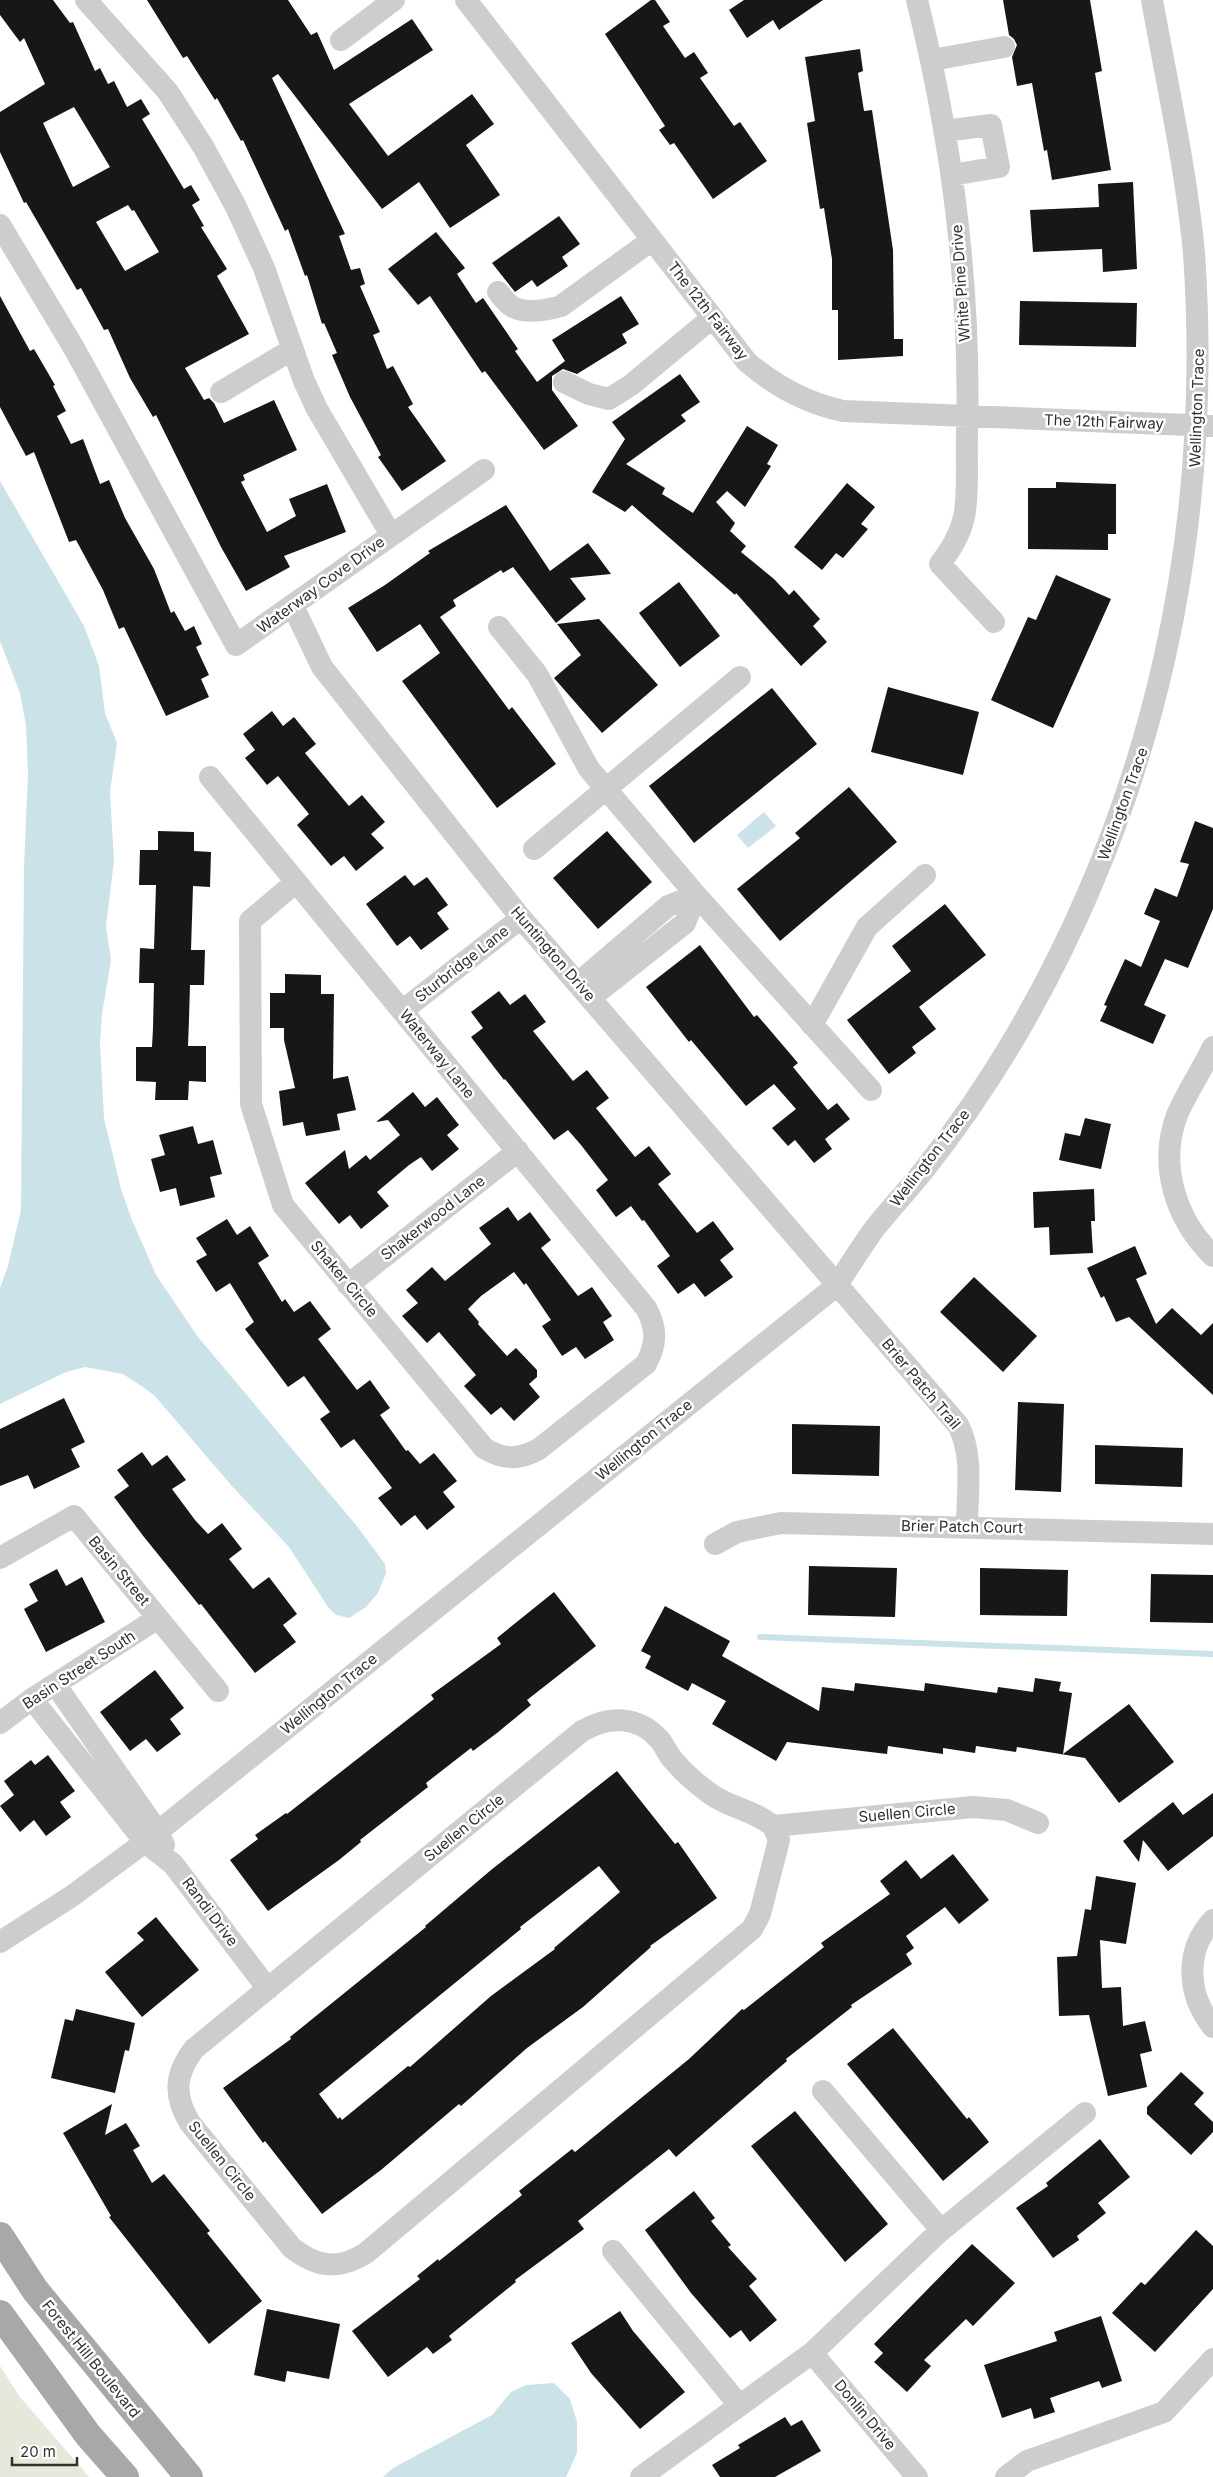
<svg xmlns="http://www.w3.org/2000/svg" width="1213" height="2477" viewBox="0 0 1213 2477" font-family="Inter,sans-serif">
<rect width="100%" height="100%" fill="#fff"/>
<path fill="#e5e9dc" d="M0,2366l20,31 69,80h-89z"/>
<path fill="#cae2e8" d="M0,481l84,145 15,40 6,47 12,30 -7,49 4,69 -8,65 5,34 -9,54 -2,30 4,74 17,71 11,31 24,55 42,62 158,188 29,39 1,9 -8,20 -12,14 -17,11 -13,-3 -8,-8 -39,-60 -58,-62 -77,-90 -14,-10 -17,-11 -38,-7 -19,5 -66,32v-116l8,-22 13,-56 3,-343 4,-93 -2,-49 -6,-32 -20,-52z
M764,812l12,14 -28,22 -11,-13z
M554,2383l16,16 7,23v31l-11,24h-183l10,-9 99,-53 19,-23 15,-7z"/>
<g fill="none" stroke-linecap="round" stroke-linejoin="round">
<path stroke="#cae2e8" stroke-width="6" d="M760,1637l453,17"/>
</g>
<path fill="#171717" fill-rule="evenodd" d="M0,0h53l17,23 3,-1 22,49 5,-3 8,16 6,-3 13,26 14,-8 9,15 -8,5 42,70 7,-4 9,15 -8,5 12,21 -3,1 26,42 -10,7 32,58 -64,34 19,32 5,-2 5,5 10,20 50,-23 23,50 -54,25 2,5 -4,2 26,50 29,-16 -7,-17 38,-15 19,48 -62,24 6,11 -44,24 -25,-44 -65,-132 -3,2 -23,-39 -22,-49 -4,1 -23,-42 -4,2 -51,-88 -2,1 -24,-51v-40l45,-28 -21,-46 -4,4 -20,-27zM74,107l36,60 -37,20 -30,-64zM128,205l4,6 2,-1 25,42 -34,19 -29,-49z
M147,0h141l23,35 6,-3 17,38 78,-51 21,31 -84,54 39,52 84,-62 22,30 -28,21 34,50 -50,33 -31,-46 -37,27 -104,-135 -6,4 73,156 -6,2 12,34 9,-2 5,16 -5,2 20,46 -7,3 14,34 6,-3 20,38 -5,3 38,54 -44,30 -24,-34 3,-2 -31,-58 -18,-42 5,-2 -13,-30 -2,1 -15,-49 -2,1 -17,-47 -3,2 -42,-91 -2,1 -24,-43 -2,2 -28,-44 -4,2z
M651,0h4l15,22 -7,4 22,32 9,-6 14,21 -8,5 34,48 6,-4 27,39 -54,38 -39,-56 -4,2 -11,-15 6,-4 -60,-92z
M744,0h79l-44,30 -6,-10 -26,18 -18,-28z
M1003,0h87l12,71 -7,2 16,97 -59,10 -5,-30 -3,1 -12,-68 -15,3 -5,-29 5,-12 -3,-6 -5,-4z
M860,49l3,22 -5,2 6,38 8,-1 21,140 1,89h9v17l-65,4v-50h-6v-51l-8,-51 -4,1 -13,-86 8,-2 -10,-64z
M1133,182l4,87 -34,3 -1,-23 -69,3 -3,-42 69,-3 -1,-23z
M559,216l21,28 -18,13 6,9 -31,21 -5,-7 -17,12 -23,-29z
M436,232l29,36 -8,6 19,29 7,-5 35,51 -3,2 22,31 28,-21 -13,-21 69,-44 18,28 -17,10 5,9 -50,31 -14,-5 -11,7v14l26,36 -34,24 -59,-79 -3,2 -52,-77 -12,9 -30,-36z
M0,296l30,55 4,-2 21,36 -2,1 13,25 -9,5 14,28 12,-5 17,45 9,-4 16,38 29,51 17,44 3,-2 11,20 9,-5 8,18 -6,3 13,28 -8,4 8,18 -43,19 -42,-89 -5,2 -16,-39 -27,-50 -7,2 -35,-90 -8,4 -26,-49z
M1020,301l117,2 -1,44 -117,-2z
M680,374l20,28 -19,13 5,6 -60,43 39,24 -3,6 31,19 54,-87 31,19 -11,19 4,2 -26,41 -18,-16 -11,11 19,21 -5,8 16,15 -5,6 33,27 15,16 5,-5 26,29 -7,7 14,16 -26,24 -65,-73 -1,2 -103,-90 -7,7 -33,-20 33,-53 -13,-17z
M1056,482l60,2v50h-8v16l-80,-1v-61h28z
M847,483l28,24 -14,17 7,5 -25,29 -7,-5 -14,17 -28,-23z
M506,505l44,66 38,-28 23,31 -41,4 16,21 -30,24 -43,-56 -10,6 -2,-3 -48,30 3,6 -16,11 69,93 3,-3 44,57 -59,44 -95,-127 38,-28 -20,-29 -43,28 -29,-44 37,-23 45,-32 -2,-2z
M1056,575l55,24 -58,129 -62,-28 37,-83 8,3z
M679,582l41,54 -40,31 -41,-54z
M599,619l59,66 -56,48 -48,-55 27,-23 -24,-31z
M888,687l91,25 -16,63 -92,-23z
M772,688l45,56 -123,99 -45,-57z
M272,711l11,15 11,-9 22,27 -11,9 44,53 13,-11 23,27 -14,12 13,14 -28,23 -12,-15 -13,10 -34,-41 12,-11 -31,-38 -11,9 -22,-27 10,-8 -12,-16z
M849,787l48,55 -117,99 -43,-52 63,-51 -5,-5z
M1195,821l18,7v81l-25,59 -23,-9 -21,46 22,10 -13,29 -53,-23 7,-15 -3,-1 21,-46 16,8 19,-46 -16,-7 11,-26 22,9 12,-33 -9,-2z
M158,831l36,1v19l17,1 -1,35 -17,-1 -2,64h14l-1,35h-14l-1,34 -1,27h18v36l-17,-1 -1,19h-33l1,-18 -20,-1v-34h16l1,-19 1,-45h-15l1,-35 14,1 2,-64h-17l1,-35h18z
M607,831l45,51 -54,47 -45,-51z
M405,875l9,11 13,-9 21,28 -11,8 12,16 -28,21 -11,-14 -13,10 -31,-42z
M945,904l41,51 -67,52 17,22 -24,18 4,6 -27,21 -42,-54 64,-49 -19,-25z
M700,945l54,72 3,-2 41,48 -5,4 35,43 9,-7 13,16 -25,20 7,10 -18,14 -19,-23 -7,6 -16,-18 24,-19 -22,-25 -28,22 -55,-66 -2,2 -43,-55z
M285,974l36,1v19h13l-1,85 15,-3 8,34 -19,4 3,16 -34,6 -3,-14 -20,4 -4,-35 16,-3 -11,-48v-12h-14v-35h15z
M499,991l11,14 15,-11 21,28 -13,9 40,50 14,-11 22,28 -13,10 39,49 14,-11 22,28 -13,10 39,49 16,-12 21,28 -14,11 13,17 -28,20 -11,-14 -16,11 -21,-28 13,-10 -26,-36 -2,1 -11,-15 -15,11 -20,-27 12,-10 -27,-35 -13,-15 -14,10 -49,-61 -1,1 -33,-43 12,-9 -12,-16z
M413,1092l12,15 12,-10 22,28 -12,10 12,14 -27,22 -11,-14 -12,8 -32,27 12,14 -28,23 -11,-14 -11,9 -34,-41 40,-33 4,19 17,-14 4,5 30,-25 -12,-15 -12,2z
M1085,1118l26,6 -10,45 -42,-9 6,-27 15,3z
M193,1126l5,18 15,-4 9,34 -12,3 5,20 -35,9 -4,-18 -16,4 -9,-33 14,-4 -6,-20z
M1094,1189l1,32h-4l2,32 -43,2 -1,-28 -15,1 -1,-36z
M508,1207l10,14 12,-9 21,28 -10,8 37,48 14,-9 20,29 -9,6 11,18 -29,19 -9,-12 -14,9 -20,-30 9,-6 -25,-37 -2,2 -10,-13 -33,24 -13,13 11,13 -1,2 29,32 9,-8 21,22v7l-8,7 11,13 -26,24 -13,-14 -10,8 -27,-29 12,-11 -37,-43 -12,11 -25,-27 16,-13 -12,-13 26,-23 13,14 46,-37 -12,-16z
M227,1219l10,16 13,-9 19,30 -11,7 24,39 3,-3 9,13 16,-11 21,28 -13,10 39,51 13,-10 20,28 -10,7 26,36 2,-1 12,14 14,-11 23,28 -14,11 12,15 -28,23 -12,-15 -14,11 -23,-28 14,-10 -38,-49 -13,9 -21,-29 10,-7 -26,-36 -16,11 -43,-58 9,-7 -24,-39 -14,9 -20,-31 11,-6 -11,-17z
M1135,1246l12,28 -11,5 20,45 16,-16 29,27 12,-12v72l-84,-78 -13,5 -12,-26 -3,2 -14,-30z
M974,1277l63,59 -34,36 -63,-60z
M64,1398l21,44 -14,7 9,18 -46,22 -6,-14 -28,11v-57z
M1018,1402l46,2 -3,88 -46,-2z
M792,1424l88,2 -1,50 -87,-2z
M1095,1445l88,3 -1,39 -87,-3z
M142,1452l10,14 15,-11 19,25 -14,9 23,31 13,14 14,-11 20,26 -13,10 24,30 16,-12 28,37 -14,11 13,17 -41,31 -54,-69 -2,1 -55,-68 -30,-40 15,-11 -12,-16z
M809,1566l88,2 -2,49 -87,-2z
M980,1568l88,2 -1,46 -87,-1z
M57,1569l9,17 16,-9 23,45 -59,30 -22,-43 14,-8 -9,-17z
M1151,1574l62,1v48l-63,-1z
M554,1592l42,54 -69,54 4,5 -34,28 -24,18 -2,-3 -45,35 2,4 -68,53 1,2 -22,18 -71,51 -38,-51 28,-21 -3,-4 31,-22 1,1 147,-115 -3,-4 70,-51 -4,-6z
M665,1606l65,35 -8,15 97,55 3,-24 32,4 1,-8 69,8 1,-8 72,10 1,-6 35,5 2,-14 26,4 -2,9 13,2 -9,61 66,-50 45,58 -55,41 -34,-45 -68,-11 -1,5 -40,-6 -1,7 -32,-5v6l-55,-8 -1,8 -100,-12 -11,19 -64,-37 14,-23 -34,-18 -4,8 -43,-23 6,-12 -10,-5z
M155,1670l29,38 -14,11 11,15 -24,18 -11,-13 -16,12 -30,-39z
M48,1755l27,36 -15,11 11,15 -25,19 -12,-16 -14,12 -20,-26 14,-11 -10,-14 27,-21 4,5z
M617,1771l58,73 3,-2 39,56 -67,48 1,1 -68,60 -56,41 -66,58 -2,-2 -78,66 -59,44 -57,-73 -2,2 -40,-55 68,-49 -1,-2 136,-110 -1,-1 66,-56zM599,1866l21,26 -66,56 1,1 -64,47 -81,71 -2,-1 -66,54 -2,-3 -2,2 -19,-25 202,-165 -1,-2z
M1213,1793v43l-45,35 -25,-31 -4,22 -16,-21 50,-39 10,13z
M953,1854l36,46 -30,24 -14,-17 -39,29 8,12 -8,6 6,10 -61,41 1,2 -66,52 1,2 -111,96 -7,-8 -91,72 6,8 -69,51 1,2 -67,54 3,4 -19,14 -6,-7 -39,30 -36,-46 68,-52 -3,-3 21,-17 1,2 83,-66 -3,-4 53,-42 3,3 114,-93 53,-50 2,1 80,-63 -3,-4 69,-49 -10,-13 26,-21 15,19z
M1096,1876l40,7 -10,61 -26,-4 2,48 19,-1 2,39 22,-5 7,30 -12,3 7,33 -39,9 -19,-81 -30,1 -2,-59 20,-1 8,-47 6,1z
M156,1917l43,53 -57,47 -37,-45 39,-32 -7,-7z
M76,2009l59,14 -6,28 -4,-1 -10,43 -64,-15 14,-59 8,2z
M893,2028l74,91 2,-2 20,25 -46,39 -96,-117z
M1181,2072l23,21 -10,11 19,18v10l-22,23 -44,-41v-7z
M112,2104l-7,31 21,-12 14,23 -7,4 19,33 12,-9 46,57 -3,2 55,68 -53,43 -100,-127 2,-1 -48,-83z
M795,2111l93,113 -43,38 -94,-116z
M1100,2139l30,38 -32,26 8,10 -29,23 2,4 -26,18 -37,-50 32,-22 -2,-3z
M694,2191l21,27 -4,3 20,24 -3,2 29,32 -8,7 28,34 -27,22 -9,-12 -11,8 -39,-45 -46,-63z
M1196,2230l17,16v43l-58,63 -43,-39 29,-31 4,3z
M972,2244l43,39 -42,43 -7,-7 -42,41 7,6 -24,26 -33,-30 9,-9 -9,-9z
M267,2309l73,15 -11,55 -42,-8 -2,11 -31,-7z
M620,2311l13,20 52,61 -45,37 -49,-56 -20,-30z
M1101,2316l21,65 -20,7 -3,-7 -49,17 5,14 -21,7 -3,-11 -29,10 -18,-53 73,-24 -3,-9z
M785,2417l6,9 11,-6 19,31 -46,26h-55l-8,-12 28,-17 -2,-3z"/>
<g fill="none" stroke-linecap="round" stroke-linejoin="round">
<path stroke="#cdcdcd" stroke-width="22" d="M86,0l82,92 36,56 32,59 28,61 40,113 13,28 74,126
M466,0l281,362c28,24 59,41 96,49l369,15
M917,0c35,141 54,289 50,434 -1,24 2,60 -3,83 -4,18 -13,32 -24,47l54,58
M341,40l53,-40
M932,60l72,-13
M944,131l47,-6 8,42 -47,8
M0,225l74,123 162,297 248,-175
M498,292c4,5 9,12 15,15 13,7 34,3 48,-1l91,-66
M564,382l25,12 20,5 22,-14 81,-67
M221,392l72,-43
M293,606l29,61 199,251 437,507c16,30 9,68 9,101
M499,627l38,47 52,95 107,126 175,195
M210,777l436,531c11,20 11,35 0,56l-107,85c-20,11 -36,11 -55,-1l-201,-243 -32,-101 -1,-183 46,-39
M534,849l206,-172
M578,983l90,-77 28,-11 -11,28 -95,75
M402,1011l119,-93
M812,1025l55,-98 58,-52
M1213,1047c-11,23 -26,45 -36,68 -19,51 -1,105 36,141
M348,1285l170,-134
M715,1544l22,-12 44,-9 432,11
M0,1558l74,-42 144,175
M55,1684l103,148 6,13
M32,1699l113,143 28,22 95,125
M0,1723l32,-24 126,-81
M773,1826l6,14 -19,74 -8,15 -386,324c-27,17 -48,15 -74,-5l-102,-125c-17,-28 -15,-49 4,-74l388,-318c26,-15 55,-16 77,8 6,7 9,16 15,22 11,13 24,24 38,34 19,13 43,16 61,31l200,-19 34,3 31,13
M1213,1920c-29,31 -26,75 0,107
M0,1942l72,-46 73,-54 691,-556c13,-19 25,-39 39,-58 16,-20 33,-38 49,-58 34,-43 66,-90 94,-138 138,-238 195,-504 176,-779 -8,-85 -27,-169 -42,-253
M823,2091l118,139
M613,2251l126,154
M812,2353l105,124
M641,2477l171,-124 126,-120 147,-120
M1006,2477l21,-16 137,-49 49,-53"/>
<path stroke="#a8a8a8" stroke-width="28" d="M0,2236l35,54 154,187
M0,2314l88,121 37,42"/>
</g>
<g text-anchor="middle" stroke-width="5" stroke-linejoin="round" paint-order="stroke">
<g font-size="15" fill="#303030" stroke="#fff">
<text transform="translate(961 283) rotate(-94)" y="5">White Pine Drive</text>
<text transform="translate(708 311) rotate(52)" y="5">The 12th Fairway</text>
<text transform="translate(1197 408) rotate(-88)" y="5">Wellington Trace</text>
<text transform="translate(1104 422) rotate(2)" y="5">The 12th Fairway</text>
<text transform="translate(321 585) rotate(-36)" y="5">Waterway Cove Drive</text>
<text transform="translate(1123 804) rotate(-70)" y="5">Wellington Trace</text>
<text transform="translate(553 954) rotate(49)" y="5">Huntington Drive</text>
<text transform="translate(462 964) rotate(-38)" y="5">Sturbridge Lane</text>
<text transform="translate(437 1054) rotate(51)" y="5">Waterway Lane</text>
<text transform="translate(930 1158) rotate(-52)" y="5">Wellington Trace</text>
<text transform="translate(433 1218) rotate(-38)" y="5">Shakerwood Lane</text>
<text transform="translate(344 1279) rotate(50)" y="5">Shaker Circle</text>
<text transform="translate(921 1384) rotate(50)" y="5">Brier Patch Trail</text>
<text transform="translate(644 1440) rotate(-39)" y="5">Wellington Trace</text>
<text transform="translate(962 1527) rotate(1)" y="5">Brier Patch Court</text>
<text transform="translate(119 1571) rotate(50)" y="5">Basin Street</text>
<text transform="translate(79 1670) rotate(-33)" y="5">Basin Street South</text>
<text transform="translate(329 1694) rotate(-39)" y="5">Wellington Trace</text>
<text transform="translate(907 1813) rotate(-5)" y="5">Suellen Circle</text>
<text transform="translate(464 1828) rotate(-39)" y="5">Suellen Circle</text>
<text transform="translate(210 1912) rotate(53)" y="5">Randi Drive</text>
<text transform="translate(222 2161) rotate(51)" y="5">Suellen Circle</text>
<text transform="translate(91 2359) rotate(51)" y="5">Forest Hill Boulevard</text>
<text transform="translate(865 2415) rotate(50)" y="5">Donlin Drive</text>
</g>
</g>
<path d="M12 2457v8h65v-8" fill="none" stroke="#303030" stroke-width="2.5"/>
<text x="20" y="2457" font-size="15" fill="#303030" stroke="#ffffff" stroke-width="4" paint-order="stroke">20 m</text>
</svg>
